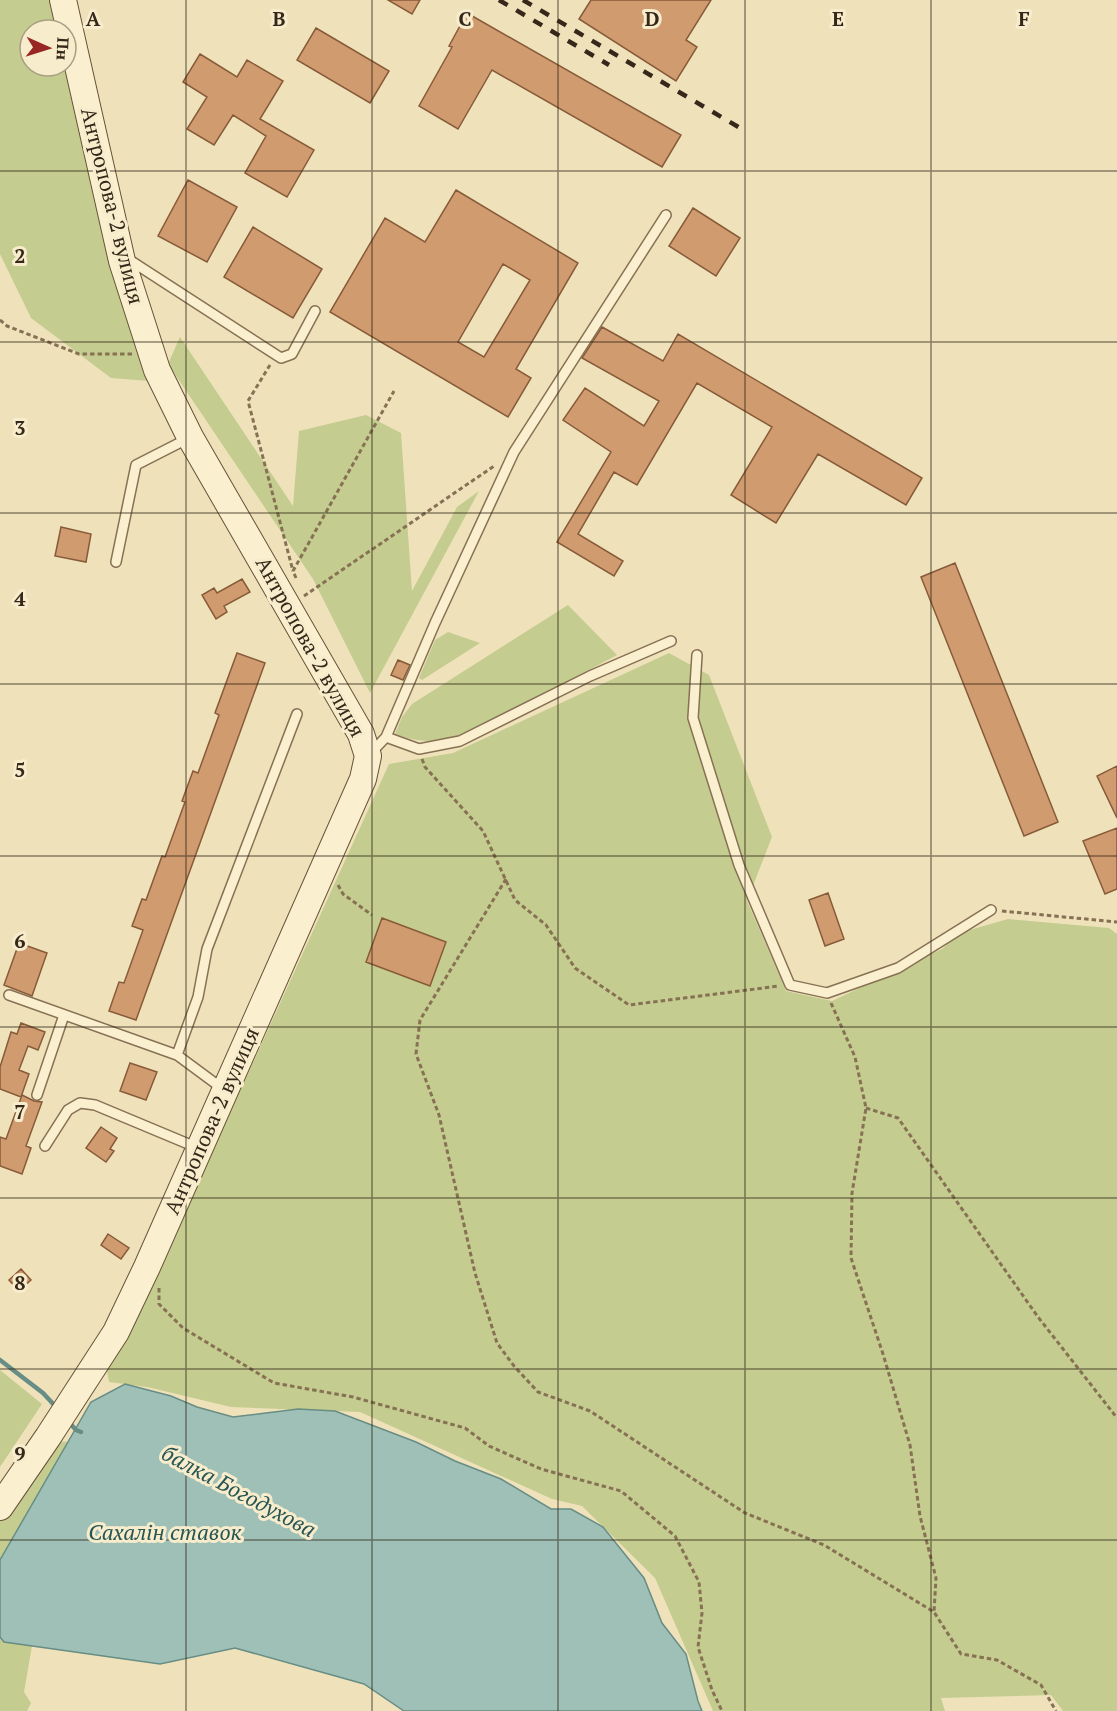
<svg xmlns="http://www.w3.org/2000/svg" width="1117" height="1711" viewBox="0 0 1117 1711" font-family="'PT Serif',serif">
<rect width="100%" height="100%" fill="#efe2bb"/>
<path fill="#c4cd8f" d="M0,0h49l7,30h-26v36h34l45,199 40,116 -38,-3 -80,-60 -31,-64z
M180,337l113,169 6,-75 67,-16 35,18 11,158 45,-84 22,-16 -109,202 -57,-114 -145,-215z
M568,605l49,50 -158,84c-23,3 -42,4 -64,-5l7,-17 10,-13z
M448,632l32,11 -58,37 -3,-2 16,-38z
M669,653l40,22 63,162 -25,64 39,90 46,10 110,-52 17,-16 49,-14 101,9 8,6v777h-54l-12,-16 -110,3 4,13h-232l-58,-133 -73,-72 -30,-7 -192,-87 -129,-5 -84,-20 -38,-5 -2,-11 32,-58 250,-549 64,-11z
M0,1370l42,34 -42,63z
M53,1441l15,1 -68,118v-40z
M0,1637l4,5 28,4 -8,46 7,11 -4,8h-27z"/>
<path fill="#9fc0b7" stroke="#678d85" stroke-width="1.5" d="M125,1384l46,12 26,11 36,10 65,-8 37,2 81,31 39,19 46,18 50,30h20l32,18 41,51 18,45 24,31 12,47 4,10h-298l-40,-27 -129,-36 -75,16 -156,-22 -4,-5v-77l91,-158z"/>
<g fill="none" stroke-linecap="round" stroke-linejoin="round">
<path stroke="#678d85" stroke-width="4.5" d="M0,1360l43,33 13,14
M67,1420l9,10 5,2"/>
</g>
<path fill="#d09b6f" stroke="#875b39" stroke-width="1.5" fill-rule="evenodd" d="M388,0h32l-8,14z
M591,0h120l-25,40 11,7 -21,34 -97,-62z
M467,13l214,122 -19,32 -170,-97 -34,59 -39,-23 33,-59 -3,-1z
M316,28l73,43 -19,32 -73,-43z
M200,54l37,23 10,-17 36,21 -23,38 54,31 -27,47 -42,-24 21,-37 -33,-21 -19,30 -27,-16 20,-32 -24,-15z
M188,180l49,27 -30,55 -49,-26z
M456,190l122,73 -62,106 15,9 -23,39 -178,-105 55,-94 40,24zM503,264l27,16 -46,77 -26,-15z
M693,208l47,30 -24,38 -47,-30z
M253,227l69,42 -29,49 -69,-41z
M602,327l61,34 15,-27 244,144 -16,27 -88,-51 -42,69 -45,-28 41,-68 -75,-44 -60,102 -23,-13 -36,62 45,27 -9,15 -57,-34 54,-90 -48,-32 22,-32 59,38 15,-25 -77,-43z
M61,527l30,7 -5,28 -31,-6z
M955,563l103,259 -34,14 -103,-259z
M242,579l8,13 -26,14 3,6 -11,7 -14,-24 12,-7 3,5z
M237,653l28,10 -129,357 -27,-9 10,-29 5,1 19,-53 -11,-4 10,-27 4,1 16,-44 3,1 20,-55 -3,-1 11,-30 5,2 21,-58 -4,-2z
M398,660l12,5 -7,15 -12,-5z
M1117,766v52l-20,-42z
M1117,828v61l-12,5 -22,-53z
M828,893l16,46 -19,7 -16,-46z
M382,918l64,24 -16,44 -64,-24z
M19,943l28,10 -15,43 -28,-11z
M21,1023l24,9 -7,18 -10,-4 -9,24 10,4 -8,23 -21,-8v-22l6,-19 5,-16 6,2z
M130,1063l27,9 -11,28 -26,-9z
M22,1095l12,6 8,1 -16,44 5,2 -9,26 -22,-8v-29l6,2z
M101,1127l16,11 -7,11 4,2 -8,11 -20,-14z
M108,1234l21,14 -8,11 -20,-14z
M21,1269l10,11 -12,11 -10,-11z"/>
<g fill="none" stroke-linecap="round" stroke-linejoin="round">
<defs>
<path id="lane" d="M128,259l153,99 11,-4 23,-43
M116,562l20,-97 51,-26
M697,655l-4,63 46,147 51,120 37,8 71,-25 93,-58
M386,737l33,12 41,-8 130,-65 81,-35
M370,754l16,-17 49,-114 79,-171 152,-237
M9,995l168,60 46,34
M177,1055l21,-58 9,-48 90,-235
M37,1095l27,-80
M45,1146l23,-36 12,-7 15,2 103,43"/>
<path id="secondary" d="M0,1507l48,-70 68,-105 31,-65 216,-488 5,-23 -7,-22 -171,-297 -33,-67 -35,-109 -59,-261"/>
</defs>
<use href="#lane" stroke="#877154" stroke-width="12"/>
<use href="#secondary" stroke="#685238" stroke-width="28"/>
<path stroke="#877154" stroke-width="3" stroke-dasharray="4.5 3" stroke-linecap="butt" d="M0,320l7,6 72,28h53
M270,365l-22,36 45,170
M296,578l-3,-7 101,-180
M304,596l190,-130
M422,759l3,8 58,64 32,69 31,25 29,43 54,37 150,-19
M506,879l-86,141 -4,34 23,61 36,158 22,70 17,23 24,26 52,19 155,102 79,32 110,67 27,42 36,6 44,25 15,26
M338,885l5,9 29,21
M1002,911l115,11
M831,1003l24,54 11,51 -14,85 -1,65 32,96 27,91 10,71 16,62 -2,34
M866,1108l32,10 140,199 79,101
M159,1288v16l24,24 91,55 79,14 112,31 24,18 52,23 80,22 54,45 24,46 3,31 -4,34 14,43 10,21"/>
<use href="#lane" stroke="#faefce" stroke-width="9"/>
<use href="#secondary" stroke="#faefce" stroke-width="26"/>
<path stroke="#35281a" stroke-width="4.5" stroke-dasharray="10 10" stroke-linecap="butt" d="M499,0l110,65
M523,0l217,128"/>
</g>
<path fill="none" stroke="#35281a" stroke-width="1.5" stroke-opacity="0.55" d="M186,0v1711M372,0v1711M558,0v1711M745,0v1711M931,0v1711M0,171h1117M0,342h1117M0,513h1117M0,684h1117M0,856h1117M0,1027h1117M0,1198h1117M0,1369h1117M0,1540h1117"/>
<g text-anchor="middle" stroke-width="6" stroke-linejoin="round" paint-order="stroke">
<g font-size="21" fill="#35281a" stroke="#f7eccb">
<text transform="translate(112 206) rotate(76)" y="7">Антропова-2 вулиця</text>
<text transform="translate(310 647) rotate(61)" y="7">Антропова-2 вулиця</text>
<text transform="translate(212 1121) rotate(-66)" y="7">Антропова-2 вулиця</text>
</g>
<g font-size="22" font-style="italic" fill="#285655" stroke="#f7eccb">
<text transform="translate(239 1491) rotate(28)" y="8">балка Богодухова</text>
<text x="165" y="1540">Сахалін ставок</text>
</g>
</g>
<g font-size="20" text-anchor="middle" font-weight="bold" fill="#35281a" stroke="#f7eccb" stroke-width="6" stroke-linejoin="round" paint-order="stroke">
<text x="93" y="26">A</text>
<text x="279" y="26">B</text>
<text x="465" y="26">C</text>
<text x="652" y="26">D</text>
<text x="838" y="26">E</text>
<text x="1024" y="26">F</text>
<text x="20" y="263">2</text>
<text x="20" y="435">3</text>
<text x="20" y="606">4</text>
<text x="20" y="777">5</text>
<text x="20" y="948">6</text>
<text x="20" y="1119">7</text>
<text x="20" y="1290">8</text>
<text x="20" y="1461">9</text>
</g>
<g transform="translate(48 48) rotate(93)"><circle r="28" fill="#f7eccb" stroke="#a99e84" stroke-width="1.5"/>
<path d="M0-4.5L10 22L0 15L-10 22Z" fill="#982622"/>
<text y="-9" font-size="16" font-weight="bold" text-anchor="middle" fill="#35281a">Пн</text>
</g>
</svg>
